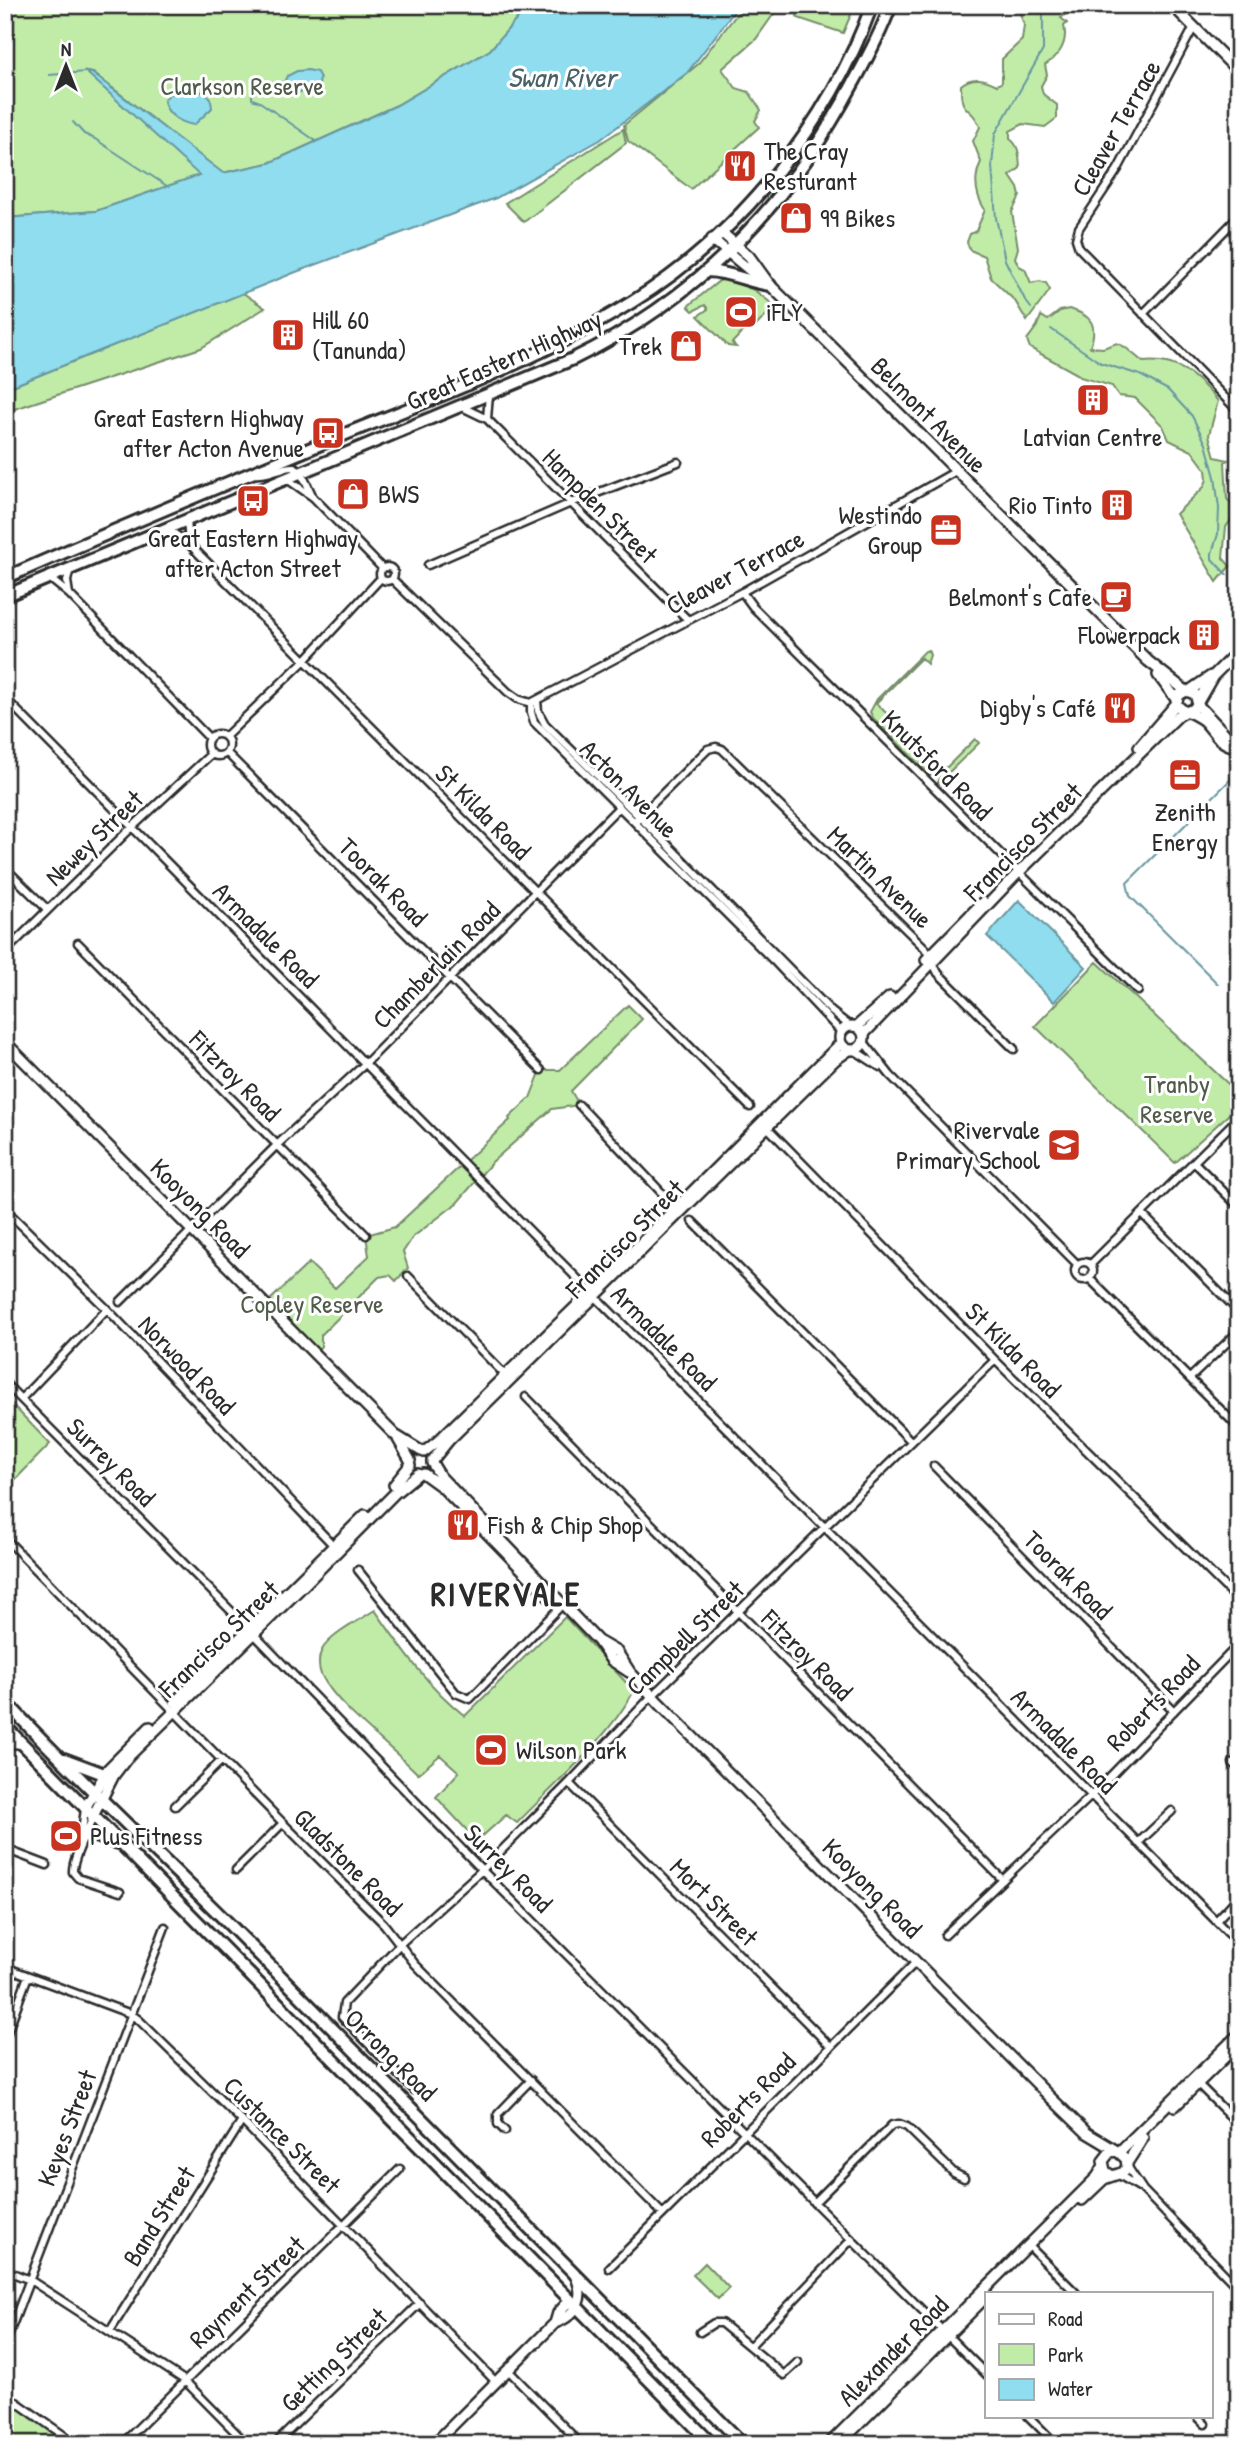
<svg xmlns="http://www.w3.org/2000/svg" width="1244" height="2449" viewBox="0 0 1244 2449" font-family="'Patrick Hand',sans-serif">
<rect width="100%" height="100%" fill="#fff"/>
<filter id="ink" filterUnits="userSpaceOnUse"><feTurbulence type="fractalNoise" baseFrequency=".0143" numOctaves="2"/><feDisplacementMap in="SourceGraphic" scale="14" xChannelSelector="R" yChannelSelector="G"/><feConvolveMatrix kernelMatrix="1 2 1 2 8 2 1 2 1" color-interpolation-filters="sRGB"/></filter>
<g filter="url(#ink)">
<path fill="#c1eca8" stroke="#768c6a" stroke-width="2" d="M5,5h524l-39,45 -93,55 -128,58 -47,10 -129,-100 -6,-1 113,103 -104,36 -91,7z
M744,5h36l-24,34 -34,30 14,19 13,4 12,18 -6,11 4,6 -68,62 -63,-48 -4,-16 73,-60z
M793,5h62l-12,28 -45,-15z
M1024,5h43l1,7 -7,6 6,5 -3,3c4,17 -5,30 -19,39l2,10 -6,11 2,8 14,11v13l-12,9 -22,-3 -13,7v8c10,7 9,18 10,29l-10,8 8,12 2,8 -8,16 6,36 -3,10 4,8 6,3 6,14 9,-2 6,2 4,7 -23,31 -12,-20 -24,-23 -7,-22 -14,-6 -3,-8 3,-8 6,-3 9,-21c-10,-16 -12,-31 -4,-48l-8,-21 7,-14c-9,-24 -20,-10 -19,-42 12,-10 24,-6 36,0l5,-3v-23l20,-19 2,-15 -4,-12z
M623,129l3,14 -102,79 -19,-19z
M726,279l28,11 21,16 -21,22 -4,-4 -18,19 4,4 -8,-1 -30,-30 10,-7 -3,-4 -12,6 -5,-5 31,-25z
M243,293l22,15 -64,40 -196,64v-23z
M1069,309c23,6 29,16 21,38l13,1 14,-5 8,4 18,15c35,-4 53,14 75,39l-9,34 6,22 13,3 -3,2 2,37 11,12 -12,16 -3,31 7,8 -13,16 -41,-68 28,-27 3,-8 -1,-9 -14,-19 -23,-11 -6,-14 -28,-28 -16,-2 -7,-10 -32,-9 -1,-2 -49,-27 -3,-8 10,-14 4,-10 7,4 12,-9z
M928,650l2,5 -3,9 -6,-6 -45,45 68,67 31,-31 4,4 -36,35 4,6 -3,1 -6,-2 1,-7 -3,-3 -5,2 -3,-2 -55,-55 -3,-6 7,-13 48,-48z
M1097,962l142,132v11l-64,58 -140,-137z
M628,1005l14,14 -71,72 8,14 -27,4 -60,53 -35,41 -44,34 -10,15 5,16 -12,13 -6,-6 -11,2 -58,58v11l-3,4 -48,-50 39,-37 26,25 34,-32 -3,-21 29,-8 115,-107 -1,-2 21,-20 11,-28h19z
M6,1398l44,46 -45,46v-91z
M375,1610c27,39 52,76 90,106l100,-99 69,74c-27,49 -78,92 -117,132l-11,-8 -29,26 -41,-44 23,-25 -19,-17 -22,19c-26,-27 -80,-66 -96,-98 -4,-7 -4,-19 0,-26 8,-15 38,-30 53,-40z
M705,2263l24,25 -11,11 -25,-24z
M5,2400l68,44h-68z"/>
<path fill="#8fddee" stroke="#6796a0" stroke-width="2" d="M529,5h210l-52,68 -87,67 -104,58 -200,74 -291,117v-171l91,-7 103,-36 -113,-103 6,1 131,100 46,-10 128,-58 93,-55z
M308,70l9,2 3,6 -1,7c-9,5 -16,5 -24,9l-5,-3 -6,-9 3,-6 10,-5z
M188,91c15,0 23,0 24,17l-18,17c-13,-2 -28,-10 -30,-24l5,-7z
M1019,900l67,67 -32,35 -67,-66z"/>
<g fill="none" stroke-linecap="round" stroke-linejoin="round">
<path stroke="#6796a0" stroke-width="2" d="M49,75l37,-3
M284,82h-10l-22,11v6l8,3 56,39
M73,122l11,12 11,5 72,47
M1031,308l-6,-8 -20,-40 -9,-42 -4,-52 3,-32 48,-84v-45
M1051,329l50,34 39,12 28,15 24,26 14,28 9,33 4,31 -1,26 -6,19v6l15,16
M1218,984l-88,-88 -3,-13 112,-112"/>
<defs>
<path id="street" d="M1194,27l-76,142 -39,59 -3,11 3,9 160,164
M1143,314l96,-98
M460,406l27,13 200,200
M487,419l2,-25
M253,474c19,2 25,-8 42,-7l10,13 7,15
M287,479l26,18 69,71
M187,520l2,24
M166,528l23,16 561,563
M428,565l143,-62 107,-41
M380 574a7 7 0 1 1 14 0a7 7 0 1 1-14 0Z
M48,577l21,17 140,144
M392,579l116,113 10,7 13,4
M742,592l11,15 385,384
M69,594l-2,-13 3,-13
M5,698l528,536 706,710
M537,701l1,10 7,13 121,119 166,169 18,14
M531,703l211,-111 214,-121
M531,703v9l3,10 240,239 67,71
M207 745a11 11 0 1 1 22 0a11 11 0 1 1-22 0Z
M226,736l78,-75 77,-83
M227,753l314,317
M635,821l73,-72 8,-2 6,2 203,199 13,25 76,76
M5,868l42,41
M78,943l288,292
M5,952l120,-118 86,-80
M864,1042l26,33 187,189
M854,1050l26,17
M579,1105l98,104
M766,1126l229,234 244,241
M1195,1163l44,44
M5,1209l102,100 228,238
M1142,1214l97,98
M692,1221l219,220
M1075 1271a9 9 0 1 1 18 0a9 9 0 1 1-18 0Z
M1091,1264l148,-147
M408,1276l99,101
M1090,1279l149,149
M120,1302l157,-157 89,-82 253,-256
M1190,1378l49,-47
M5,1383l244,246 237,245 501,501
M526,1397l477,483
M21,1399l86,-90
M934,1466l240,245
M5,1538l278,285 101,101 31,40 248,250
M358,1570l98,123 14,6 93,-95
M5,1748l8,-4 8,1
M1233,1763l6,6
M569,1783l262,264
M175,1806l47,-46
M93,1816c-5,16 -21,42 -20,56l5,6 42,14
M1138,1843l34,-32
M80,1845l5,-36
M5,1849l42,16
M236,1870l47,-47
M1216,1921l23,-25
M945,1935l146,-139 148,-152
M5,1967l126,47 8,6 103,101 254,261
M5,2038l23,-62
M1195,2081l44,44
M414,2090l-72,-73 2,-14 57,-60 81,-73 87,-87 83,-87 343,-336
M505,2131l-7,-7v-10l33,-34
M1127,2166l16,24 96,99
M1119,2175l20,12
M814,2203l78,-78 7,-1 8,3 47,46 10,5
M1029,2246l47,47
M609,2268l307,-306
M5,2270l25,10 154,100 63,64
M110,2331l132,-210
M700,2332l14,-9h7l63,52 14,-13
M5,2344l160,-417
M751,2345l100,-105
M508,2370l73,74
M5,2394l71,50
M1028,2416l28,28
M1197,2416l8,8
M122,2444l278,-275
M275,2444l145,-141"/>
<path id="secondary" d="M1172,5l67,67
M721,232l28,24 21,29 378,376 38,30
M712,239l53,44
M1158,675l18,24
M1189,691l22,-15
M1197,701l-2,-7 -9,-3 -7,4 -3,9 9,8 9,-3 19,-33 26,-26
M1197,704l34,36 2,6 6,6
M1189,712c5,3 12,6 16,10 9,10 14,21 28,24
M1139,747l37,-43
M926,960l57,-58
M840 1038a12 12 0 1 1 24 0a12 12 0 1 1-24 0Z
M857,1026l33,-29
M864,1034l154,-161 160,-157 7,-4
M5,1042l390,393 26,16
M398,1439l12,21
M424,1452l14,-11 195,-190 208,-208
M432,1461l17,-21 386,-380 14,-10
M432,1463l8,13 158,165 13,19 18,12
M424,1474l18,13 109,112 10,5
M394,1485l16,-20
M598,1641l19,11 13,20 29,31 391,394 37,36 30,18
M175,1702l190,-187
M85,1808l23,-39 42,-42
M93,1816l21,-41 13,-17 178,-174 90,-91 23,-19
M1175,2106l64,-63
M1119,2152l120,-118
M1127,2163l16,-25
M1082,2200l22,-21 20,-7 3,-6 -1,-7 -9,-8 -7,1 -7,9 2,10 7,5
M555,2323l3,-10 12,-13
M434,2444l121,-121c23,-9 31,-26 20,-48
M829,2444l268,-267 6,-10
M839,2444l148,-148"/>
<path id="highway" d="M708,271c22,1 40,11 62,14
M5,578c111,-49 222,-95 333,-141 99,-40 203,-78 294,-135 107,-66 197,-178 240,-297
M5,596l568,-237c124,-60 217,-156 281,-277 14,-25 27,-50 37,-77
M5,1701c72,78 150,149 225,224 172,172 343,345 513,519
M5,1726l707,718
M64,1759l40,15
M86,1837l9,-1 22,7"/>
</defs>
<use href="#street" stroke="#2b2b2b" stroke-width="11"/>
<use href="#secondary" stroke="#2b2b2b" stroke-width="14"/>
<use href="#highway" stroke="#2b2b2b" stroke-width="16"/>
<use href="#street" stroke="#fff" stroke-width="6"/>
<use href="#secondary" stroke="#fff" stroke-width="9"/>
<use href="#highway" stroke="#fff" stroke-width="10"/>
</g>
</g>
<defs>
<symbol id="restaurant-square" viewBox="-11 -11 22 22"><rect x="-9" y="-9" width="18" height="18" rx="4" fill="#c8321e" stroke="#fff"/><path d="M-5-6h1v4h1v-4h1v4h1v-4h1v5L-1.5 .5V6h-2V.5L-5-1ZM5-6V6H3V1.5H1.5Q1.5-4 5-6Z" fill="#fff"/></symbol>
<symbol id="shop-square" viewBox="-11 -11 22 22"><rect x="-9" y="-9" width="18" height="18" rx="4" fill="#c8321e" stroke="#fff"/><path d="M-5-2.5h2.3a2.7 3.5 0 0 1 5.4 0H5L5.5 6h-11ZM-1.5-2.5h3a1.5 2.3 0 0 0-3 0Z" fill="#fff"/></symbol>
<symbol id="stadium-square" viewBox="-11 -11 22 22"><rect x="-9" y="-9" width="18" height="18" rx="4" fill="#c8321e" stroke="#fff"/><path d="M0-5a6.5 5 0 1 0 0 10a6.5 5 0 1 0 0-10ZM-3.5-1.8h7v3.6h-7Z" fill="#fff"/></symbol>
<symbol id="building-square" viewBox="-11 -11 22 22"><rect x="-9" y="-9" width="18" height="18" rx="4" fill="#c8321e" stroke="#fff"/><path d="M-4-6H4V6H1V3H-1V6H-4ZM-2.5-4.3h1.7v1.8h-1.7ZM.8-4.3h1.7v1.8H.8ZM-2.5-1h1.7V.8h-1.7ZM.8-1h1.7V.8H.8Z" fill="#fff"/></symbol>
<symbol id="bus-square" viewBox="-11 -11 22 22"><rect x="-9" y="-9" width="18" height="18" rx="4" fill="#c8321e" stroke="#fff"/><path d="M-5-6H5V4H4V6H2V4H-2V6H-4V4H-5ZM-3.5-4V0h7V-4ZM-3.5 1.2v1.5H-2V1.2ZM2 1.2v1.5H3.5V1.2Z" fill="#fff"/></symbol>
<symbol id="office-square" viewBox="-11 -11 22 22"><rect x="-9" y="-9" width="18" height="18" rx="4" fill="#c8321e" stroke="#fff"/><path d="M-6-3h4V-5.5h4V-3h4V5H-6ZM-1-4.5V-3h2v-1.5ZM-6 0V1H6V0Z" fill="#fff"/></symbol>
<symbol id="cafe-square" viewBox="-11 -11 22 22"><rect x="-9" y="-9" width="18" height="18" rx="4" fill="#c8321e" stroke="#fff"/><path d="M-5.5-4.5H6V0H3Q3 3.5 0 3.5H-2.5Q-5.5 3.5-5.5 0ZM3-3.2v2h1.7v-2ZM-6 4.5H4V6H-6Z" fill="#fff"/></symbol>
<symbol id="school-square" viewBox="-11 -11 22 22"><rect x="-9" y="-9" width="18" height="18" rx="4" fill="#c8321e" stroke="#fff"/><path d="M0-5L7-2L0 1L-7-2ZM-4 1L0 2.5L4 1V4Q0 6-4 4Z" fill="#fff"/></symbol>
</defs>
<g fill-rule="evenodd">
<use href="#restaurant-square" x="721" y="147" width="38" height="38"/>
<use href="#shop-square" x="777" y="199" width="38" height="38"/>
<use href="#stadium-square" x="722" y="293" width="38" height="38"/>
<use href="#building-square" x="269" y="316" width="38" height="38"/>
<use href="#shop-square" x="667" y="327" width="38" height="38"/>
<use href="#building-square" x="1074" y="381" width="38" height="38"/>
<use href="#bus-square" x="309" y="414" width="38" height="38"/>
<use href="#shop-square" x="334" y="475" width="38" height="38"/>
<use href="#bus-square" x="234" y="482" width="38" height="38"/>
<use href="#building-square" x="1098" y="486" width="38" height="38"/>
<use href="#office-square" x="927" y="511" width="38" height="38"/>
<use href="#cafe-square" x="1097" y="578" width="38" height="38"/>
<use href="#building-square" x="1185" y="616" width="38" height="38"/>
<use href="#restaurant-square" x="1101" y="689" width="38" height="38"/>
<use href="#office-square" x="1166" y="756" width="38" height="38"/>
<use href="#school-square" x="1045" y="1126" width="38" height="38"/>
<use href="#restaurant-square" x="444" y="1506" width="38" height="38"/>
<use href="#stadium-square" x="472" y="1731" width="38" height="38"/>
<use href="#stadium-square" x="47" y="1817" width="38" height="38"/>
</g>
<g text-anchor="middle" stroke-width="6" stroke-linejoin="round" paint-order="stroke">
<g font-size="26" fill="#505b4a" stroke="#fff">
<text x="242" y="95">Clarkson Reserve</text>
<text x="1177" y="1093">Tranby<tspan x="1177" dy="30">Reserve</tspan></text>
<text x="312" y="1313">Copley Reserve</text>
</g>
<g font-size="26" fill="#2b2b2b" stroke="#fff">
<text transform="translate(1116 128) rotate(-60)" y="9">Cleaver Terrace</text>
<text transform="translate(504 360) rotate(-24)" y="9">Great Eastern Highway</text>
<text transform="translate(929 415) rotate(45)" y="9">Belmont Avenue</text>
<text transform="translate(600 506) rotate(45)" y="9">Hampden Street</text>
<text transform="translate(735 572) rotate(-28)" y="9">Cleaver Terrace</text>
<text transform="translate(937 765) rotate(45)" y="9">Knutsford Road</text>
<text transform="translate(629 789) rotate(45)" y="9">Acton Avenue</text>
<text transform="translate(483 812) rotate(45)" y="9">St Kilda Road</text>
<text transform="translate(94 838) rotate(-44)" y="9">Newey Street</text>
<text transform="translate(1023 842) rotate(-45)" y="9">Francisco Street</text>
<text transform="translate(880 877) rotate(44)" y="9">Martin Avenue</text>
<text transform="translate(383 882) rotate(45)" y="9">Toorak Road</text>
<text transform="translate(266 935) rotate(45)" y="9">Armadale Road</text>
<text transform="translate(436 965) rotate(-45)" y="9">Chamberlain Road</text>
<text transform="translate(235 1076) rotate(45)" y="9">Fitzroy Road</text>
<text transform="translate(200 1208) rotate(45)" y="9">Kooyong Road</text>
<text transform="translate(625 1239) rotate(-45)" y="9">Francisco Street</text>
<text transform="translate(664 1338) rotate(45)" y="9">Armadale Road</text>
<text transform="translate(1013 1350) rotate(45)" y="9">St Kilda Road</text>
<text transform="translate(187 1365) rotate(46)" y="9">Norwood Road</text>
<text transform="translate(111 1462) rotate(45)" y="9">Surrey Road</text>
<text transform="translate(1068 1575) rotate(45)" y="9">Toorak Road</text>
<text transform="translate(685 1638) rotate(-44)" y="9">Campbell Street</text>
<text transform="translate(219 1639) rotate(-44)" y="9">Francisco Street</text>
<text transform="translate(807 1655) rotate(45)" y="9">Fitzroy Road</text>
<text transform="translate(1153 1703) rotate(-46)" y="9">Roberts Road</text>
<text transform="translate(1064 1741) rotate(45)" y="9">Armadale Road</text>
<text transform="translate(348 1862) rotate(45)" y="9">Gladstone Road</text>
<text transform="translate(508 1868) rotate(45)" y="9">Surrey Road</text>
<text transform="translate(872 1888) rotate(45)" y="9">Kooyong Road</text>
<text transform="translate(714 1902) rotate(45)" y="9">Mort Street</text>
<text transform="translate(391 2055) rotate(45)" y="9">Orrong Road</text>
<text transform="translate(748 2100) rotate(-45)" y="9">Roberts Road</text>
<text transform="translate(67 2128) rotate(-69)" y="9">Keyes Street</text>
<text transform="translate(282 2135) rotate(45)" y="9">Custance Street</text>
<text transform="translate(159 2216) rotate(-58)" y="9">Band Street</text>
<text transform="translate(247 2292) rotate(-44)" y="9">Rayment Street</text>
<text transform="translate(893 2351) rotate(-45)" y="9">Alexander Road</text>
<text transform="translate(334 2360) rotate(-44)" y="9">Getting Street</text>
</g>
<g font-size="26" fill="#2b2b2b" stroke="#fff" text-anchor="start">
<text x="764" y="160">The Cray<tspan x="764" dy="30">Resturant</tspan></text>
<text x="820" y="227">99 Bikes</text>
<text x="766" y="321">iFLY</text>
<text x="312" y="329">Hill 60<tspan x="312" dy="30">(Tanunda)</tspan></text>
<text x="662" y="355" text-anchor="end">Trek</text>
<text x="304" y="427" text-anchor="end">Great Eastern Highway<tspan x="304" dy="30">after Acton Avenue</tspan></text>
<text x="1093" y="446" text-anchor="middle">Latvian Centre</text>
<text x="378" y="503">BWS</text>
<text x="1092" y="514" text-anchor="end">Rio Tinto</text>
<text x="922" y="524" text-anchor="end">Westindo<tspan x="922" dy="30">Group</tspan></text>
<text x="253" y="547" text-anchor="middle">Great Eastern Highway<tspan x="253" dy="30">after Acton Street</tspan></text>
<text x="1092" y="606" text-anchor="end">Belmont's Cafe</text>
<text x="1180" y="644" text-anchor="end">Flowerpack</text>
<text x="1096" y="717" text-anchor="end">Digby's Café</text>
<text x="1185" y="821" text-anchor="middle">Zenith<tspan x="1185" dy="30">Energy</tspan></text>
<text x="1040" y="1139" text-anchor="end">Rivervale<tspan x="1040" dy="30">Primary School</tspan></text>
<text x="488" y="1534">Fish &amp; Chip Shop</text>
<text x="516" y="1759">Wilson Park</text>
<text x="90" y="1845">Plus Fitness</text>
</g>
<g font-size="28" font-style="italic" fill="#496066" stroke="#fff">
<text x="562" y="87">Swan River</text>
</g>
<g font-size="33" font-weight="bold" letter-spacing="2" fill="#2b2b2b" stroke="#fff">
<text x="506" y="1606">RIVERVALE</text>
</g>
</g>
<rect width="1244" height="2449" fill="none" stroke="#fff" stroke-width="28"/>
<rect x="14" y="14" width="1216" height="2421" fill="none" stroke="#2b2b2b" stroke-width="2.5" filter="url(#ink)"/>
<rect x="985" y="2292" width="228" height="126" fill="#ffffff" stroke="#aaaaaa" stroke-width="2"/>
<rect x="999" y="2314" width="35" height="10" fill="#ffffff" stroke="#aaaaaa" stroke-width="2"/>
<text x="1048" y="2326" font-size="21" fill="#2b2b2b">Road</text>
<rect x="999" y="2344" width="35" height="21" fill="#c1eca8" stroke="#aaaaaa" stroke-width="2"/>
<text x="1048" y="2362" font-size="21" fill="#2b2b2b">Park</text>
<rect x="999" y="2379" width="35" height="21" fill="#8fddee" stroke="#aaaaaa" stroke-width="2"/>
<text x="1048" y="2396" font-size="21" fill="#2b2b2b">Water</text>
<g transform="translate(66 66)" stroke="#ffffff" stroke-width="5" paint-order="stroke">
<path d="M0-5L12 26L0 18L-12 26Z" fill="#2b2b2b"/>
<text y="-10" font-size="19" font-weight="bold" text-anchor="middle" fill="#2b2b2b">N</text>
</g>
</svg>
